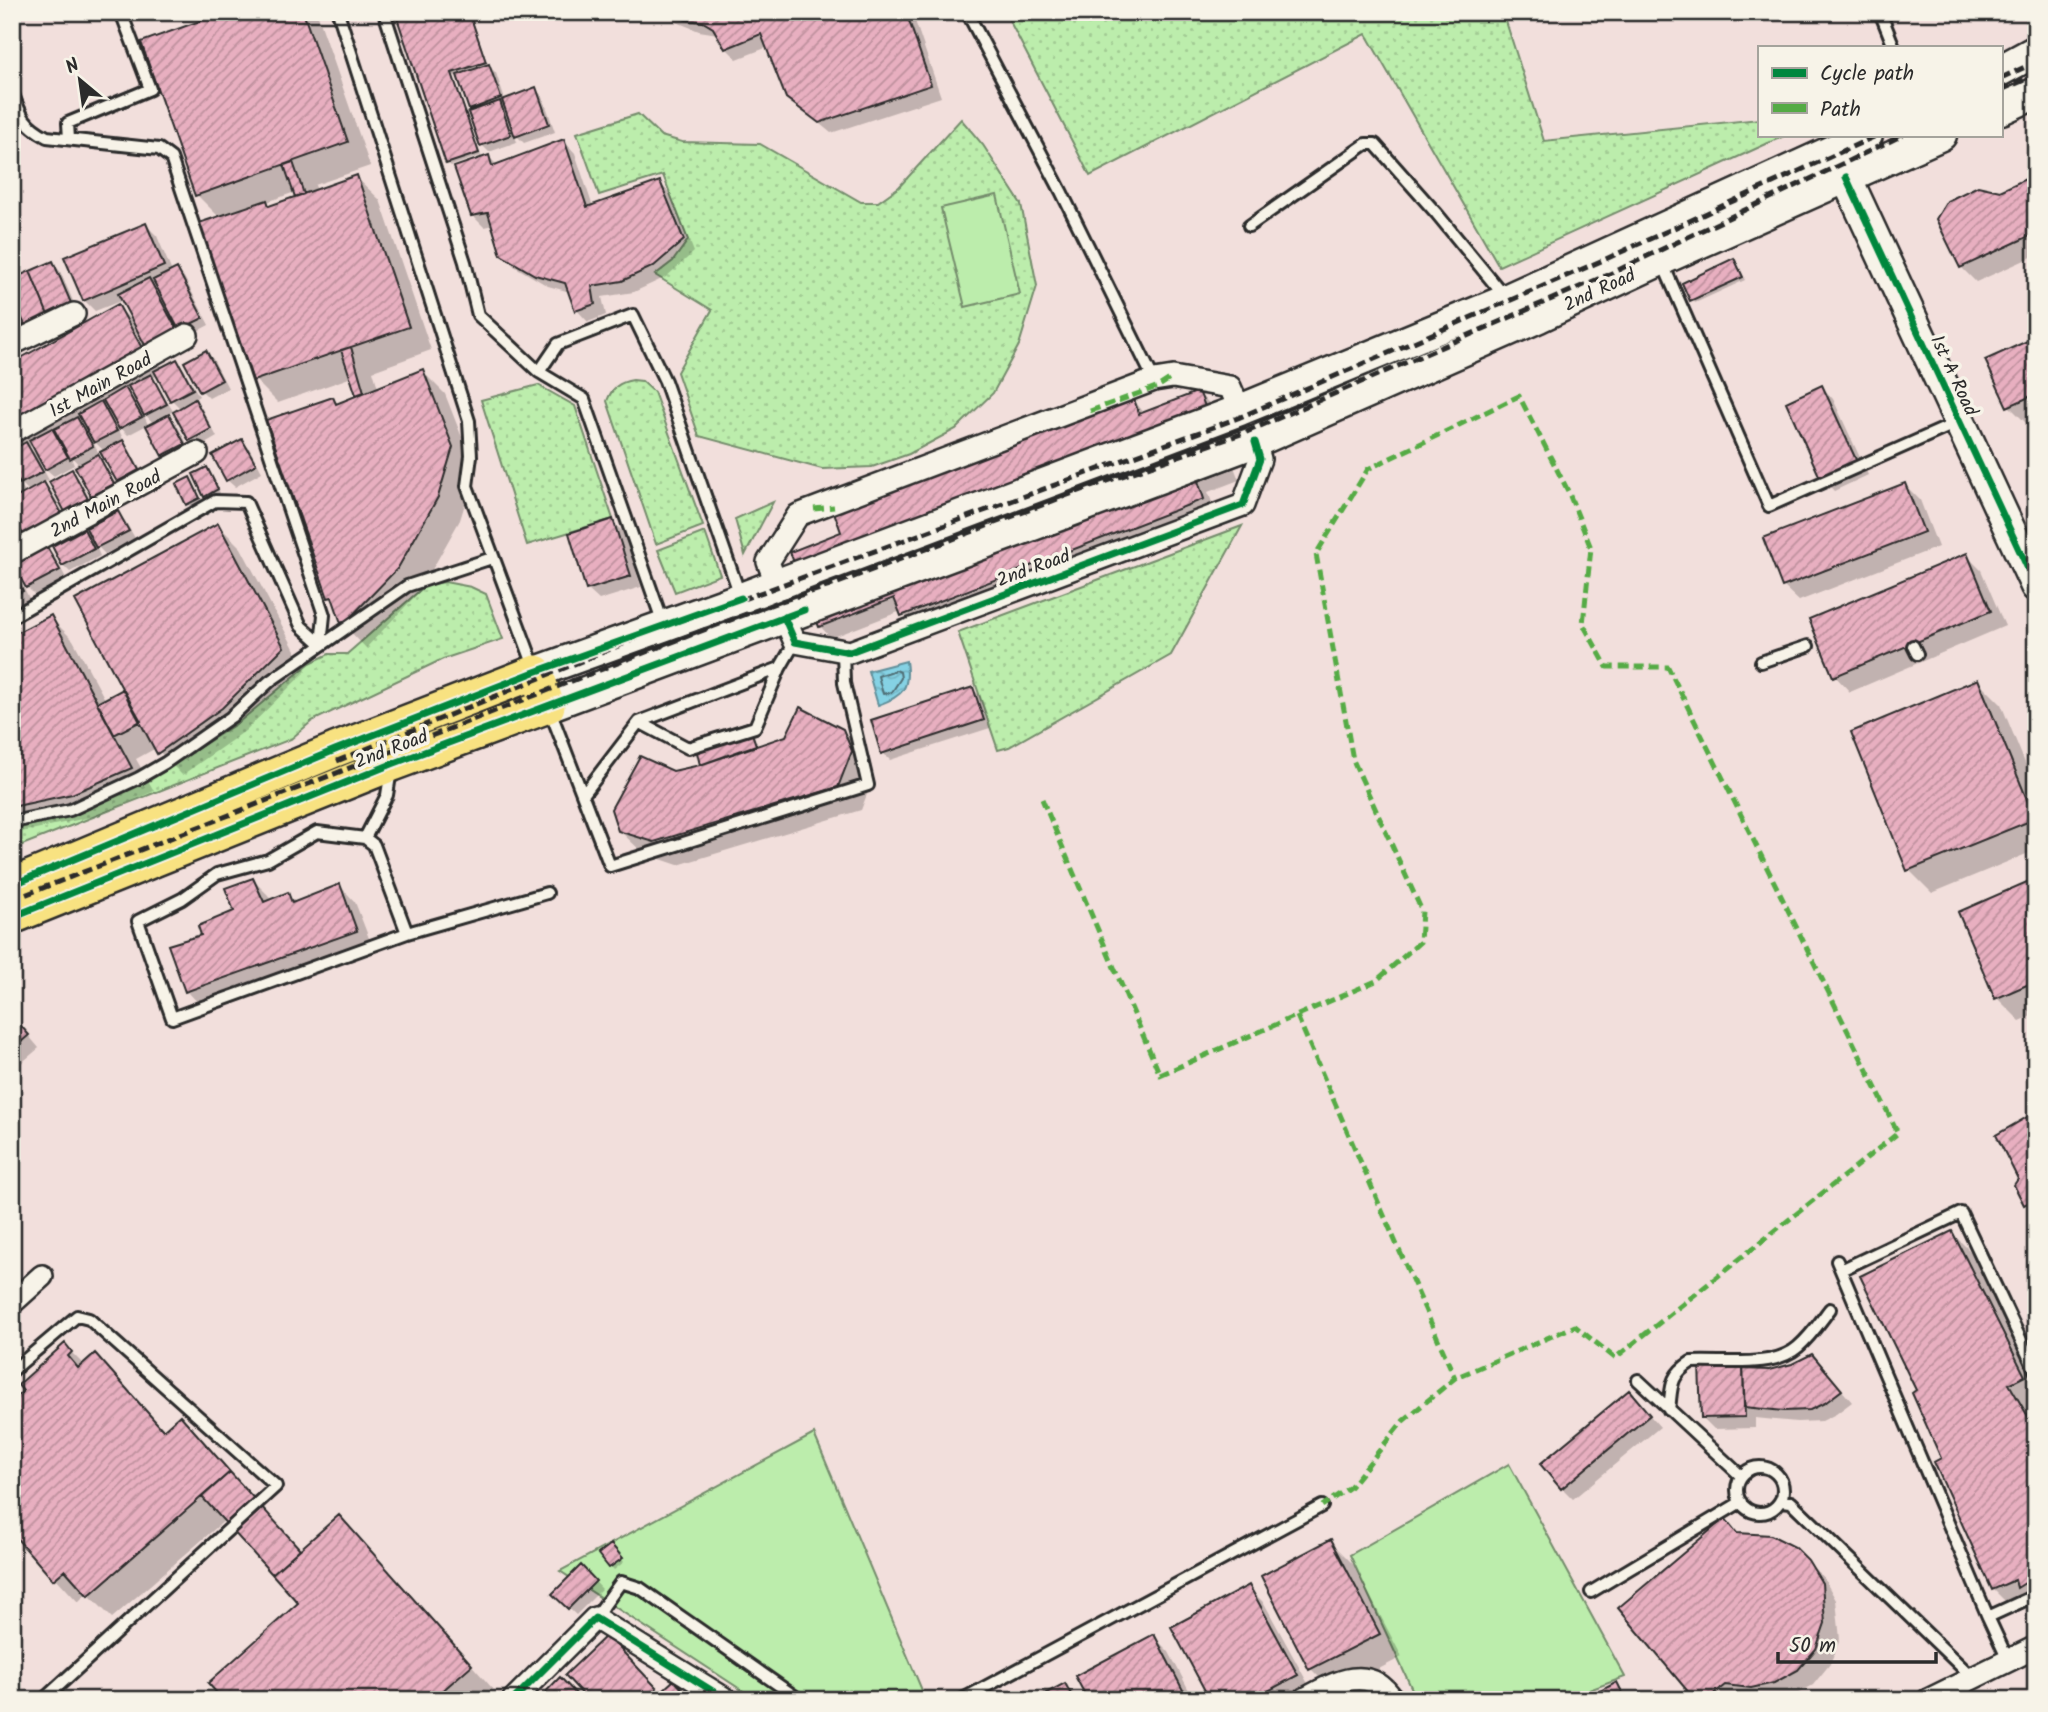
<svg xmlns="http://www.w3.org/2000/svg" width="2048" height="1712" viewBox="0 0 2048 1712" font-family="Kalam,sans-serif">
<defs>
<pattern id="grass-dots" width="8" height="8" patternUnits="userSpaceOnUse" patternTransform="scale(1.75)"><rect width="8" height="8" fill="#bcedac"/><path d="M2 2h.1M6 6h.1" fill="none" stroke="#a2cb94" stroke-width="1.8" stroke-linecap="round"/></pattern>
<pattern id="water-waves" width="16" height="10" patternUnits="userSpaceOnUse" patternTransform="scale(1.75)"><rect width="16" height="10" fill="#85d2e4"/><path d="M0 5q4-4 8 0t8 0" fill="none" stroke="#73b4c4"/></pattern>
<pattern id="building-hatch" width="6" height="6" patternUnits="userSpaceOnUse" patternTransform="scale(1.75)"><rect width="6" height="6" fill="#e8afc0"/><path d="M-1 1l2-2M0 6l6-6M5 7l2-2" fill="none" stroke="#bc8f9c"/></pattern>
</defs>
<rect width="100%" height="100%" fill="#f2dfdc"/>
<filter id="ink" filterUnits="userSpaceOnUse"><feTurbulence type="fractalNoise" baseFrequency=".0143" numOctaves="2"/><feDisplacementMap in="SourceGraphic" scale="14" xChannelSelector="R" yChannelSelector="G"/><feConvolveMatrix kernelMatrix="1 2 1 2 8 2 1 2 1" color-interpolation-filters="sRGB"/></filter>
<g filter="url(#ink)">
<path fill="url(#grass-dots)" stroke="#748c6c" stroke-width="2" d="M1005,12h498l41,129 215,-22v16h27l-287,131 -133,-232 -276,142z
M638,114l23,22 21,6 78,2 101,58h17l21,-15 62,-68 22,26 38,59 16,82 -18,59 -26,48 -37,36 -47,25 -37,13 -50,2 -123,-33 -22,-64 35,-62 -57,-35 18,-14 15,-21 -25,-65 -64,20 -22,-62z
M633,380l9,1 12,11 49,134 -47,18 -49,-143c5,-13 12,-19 26,-21z
M538,385l37,21 38,113 -86,26 -46,-145z
M773,502l-28,53 -10,-36z
M1242,526l-71,129 -162,92 -11,3 -40,-118z
M705,532l15,43 -45,17 -17,-42z
M445,582l26,5 15,7 17,45 -60,20 -131,62 -21,18 -279,110v-19l56,-14 77,-34 94,-60 71,-59 19,-9h18l79,-69z"/>
<path fill="#bcedac" stroke="#748c6c" stroke-width="2" d="M997,195l23,99 -55,13 -24,-99z
M814,1434l110,261 -9,5h-158l-197,-129z
M1509,1464l116,213 -63,23h-145l-67,-145z"/>
<path fill="url(#water-waves)" stroke="#618f9a" stroke-width="2" d="M906,661c4,27 -2,35 -28,44l-10,-34z"/>
<path fill="#0003" fill-rule="evenodd" d="M231,12l86,1 53,153 -55,19 2,6 39,-14 24,23 51,150 -58,21 5,17 44,-17 23,23 30,77 -15,49 -40,71 -54,57 -22,-23 -8,-20 -7,-8 4,-198 5,6 20,-9 -6,-19 -74,26 -23,-23 -35,-162 -23,-23zM295,192l2,6 -25,9 -5,-5z
M397,12h73l18,53 8,8 9,27 31,-11 7,8 12,35 -31,11 -10,-10 3,9 -28,10 -7,-7 -8,-33 -3,-3 -12,-34 -5,1 28,83 7,-2 8,8 67,-24 11,12 18,54 66,-24 12,11 23,58 -28,25 -32,15 -32,5 4,18 -18,7 -11,-12 -7,-18 -22,-6 -34,-20 -11,-12 -10,-29 -9,2 -12,-12 8,-59 -29,10 -3,-3z
M669,12h243l29,85 -110,36 -44,-36 -19,-50 -31,12 -11,-11 -8,-14 -19,-3 -20,-8 -7,-5 2,-3z
M2036,176v79l-60,27 -15,-15 39,-74z
M146,225l11,11 15,36 4,-2 8,7 25,48 -21,11 -31,22 6,11 13,-8 8,8 15,27 -6,4 9,9 15,28 -19,11 -7,-8 -16,-28 6,-3 -9,-9 -14,-25 -6,3 21,33 -6,4 9,8 15,28 -20,11 -7,-7 -17,-30 -19,10 -12,-12 7,16 -3,1 10,10 15,28 -20,11 -7,-8 -13,-29 -14,-14 8,16 -3,1 8,9 16,28 -20,11 -7,-8 -16,-28 3,-1 -10,-11 4,10 -20,11 -14,-12 9,16 -6,3 8,8 17,30 -56,-10v-146l105,-59 17,17 -11,-23 -28,11 -11,-11zM132,389l5,12 -9,-9zM107,403l6,13 -10,-10zM142,411l12,13 -5,3zM82,417l6,14 -10,-11zM33,445l6,13 -10,-11zM19,481l11,11 -4,3z
M1734,260l11,20 -50,23 -11,-20z
M52,264l8,7 20,46 -68,29z
M2036,339v89l-4,1 -23,-23 -21,-45z
M206,352l7,7 15,29 -19,10 -7,-7 -16,-28z
M1822,387l11,12 35,76 -34,16 -11,-12z
M1198,393l12,11 29,76 -31,12 7,18 -301,116 -13,-15 -70,27 -11,-12 24,-93 288,-135 13,16z
M242,441l7,7 13,24 -27,15 -8,-7z
M72,471l7,8 15,28 -20,11 -7,-7z
M210,472l10,21 -11,6 -3,-4z
M193,482l9,19 -11,6 -3,-3z
M1905,485l15,15 18,47 -139,54 -16,-15z
M118,513l7,8 10,17 -30,16 -10,-10 5,12 -30,16 -7,-7 21,-33 10,10z
M612,521l12,12 17,54 -42,13 -12,-11z
M218,525l23,23 65,123 -61,60 -63,44 -26,-27 -20,11 18,32 -58,25 -84,18v-197l38,-20 23,23 33,61 20,-11z
M46,547l7,7 13,24 -31,17 -10,-10z
M1966,555l15,15 24,56 -155,66 -15,-16z
M12,574l9,8 8,16 -17,9z
M1978,681l23,23 35,86v60l-104,43 -23,-23z
M973,689l7,7 10,32 -100,32 -7,-7z
M751,727l7,20 84,-16 23,23 9,22 -13,34 -183,55 -35,-12 -24,-23 54,-57 30,-7 -7,-25z
M253,880l15,15 3,6 17,-6 9,8 43,-17 15,16 17,44 -170,61 -15,-16 16,-55 33,-24z
M2036,880v134l-16,7 -23,-23z
M12,1016l27,32 -27,23z
M2036,1114v100l-10,-10 -6,-25z
M1952,1233l23,23 61,121v28l-5,2 5,10v187l-20,8 -23,-23 -75,-198z
M65,1346l19,19 11,-10 69,76 16,-14 121,134 38,-34 154,172 -12,11h-256l75,-97 -75,-83 -113,98 -25,-25 -9,9 -66,-72z
M1812,1356l40,46 -16,12 -14,7 -25,1 -42,-4v10l-41,1 -11,-11 39,-53 6,6 21,1 24,-6z
M1629,1392l31,35 -87,72 -11,-11z
M1725,1521l14,14 55,14 29,28 13,23 4,39 -10,25 -17,21 -23,13 -93,2z
M1331,1542l23,23 48,92 -68,35 -23,-23 -48,-92z
M611,1546l13,16 -10,8 -14,-16z
M581,1567l21,22 -26,26 -22,-21z
M1249,1588l15,15 48,88 -17,9h-83z
M1153,1636l16,16 25,48h-104z
M607,1638l54,56 30,6h-101z
M12,1640l12,12 -12,14z
M1617,1684l15,16h-45z
M1065,1685l15,15h-43z"/>
<g fill="none" stroke-linecap="round" stroke-linejoin="round">
<path stroke="#4f6e75" stroke-width="2" d="M896,670l4,2 1,6 -9,14 -9,2 -5,-18z"/>
</g>
<path fill="url(#building-hatch)" stroke="#2b2b2b" stroke-width="2" d="M225,12h78l45,130 -153,54 -54,-154z
M395,12h74l17,50 -34,11 27,80 -33,11z
M667,12h239l25,73 -112,38 -33,-25 -25,-64 -36,15 -12,-21 -10,-6 -17,-2z
M489,64l12,34 -32,12 -12,-35z
M536,87l13,37 -34,13 -13,-37z
M500,101l11,34 -31,11 -12,-34z
M564,139l23,68 73,-26 24,59 -30,26 -32,15 -30,5 3,18 -20,7 -10,-28 -30,-8 -34,-20 -13,-42 -17,3 -17,-49 35,-12 3,11z
M293,162l11,32 -9,3 -11,-32z
M2036,174v59l-76,35 -24,-49 11,-18 31,-15 22,5z
M357,175l52,152 -156,54 -54,-158 68,-23 2,6z
M146,223l18,43 -81,35 -19,-44z
M1734,258l9,19 -53,24 -8,-18z
M53,261l21,49 -24,10 -20,-49z
M177,268l26,50 -24,12 -26,-50z
M30,271l20,49 -23,10 -15,-35v-16z
M149,278l28,52 -31,17 -28,-53z
M12,295l15,35 -15,6z
M118,304l24,44 -130,73v-58z
M2036,337v57l-29,13 -22,-47z
M351,347l13,45 -8,3 -15,-45z
M206,350l16,30 -22,12 -16,-30z
M177,359l16,30 -23,12 -16,-30z
M423,369l30,78 -15,50 -40,71 -56,58 -10,-29 -4,1 -62,-178 67,-23 3,7z
M151,374l16,30 -23,12 -16,-30z
M1822,385l36,79 -37,16 -35,-78z
M125,387l17,30 -23,12 -16,-29z
M1199,391l30,78 -31,12 6,18 -303,117 -7,-18 -75,29 -29,-75 51,-20 -7,-20 299,-116 6,18z
M195,399l16,30 -22,12 -16,-29z
M101,401l16,30 -23,12 -16,-29z
M169,414l16,30 -23,12 -16,-30z
M77,417l16,29 -23,13 -16,-30z
M52,428l16,29 -23,13 -16,-30z
M242,439l14,25 -30,17 -14,-26z
M123,440l16,30 -22,12 -17,-30z
M26,442l17,30 -23,12 -8,-14v-20z
M98,454l16,30 -23,12 -16,-29z
M207,467l11,22 -14,8 -11,-23z
M72,469l16,30 -23,13 -16,-30z
M190,477l10,21 -14,7 -10,-21z
M44,482l18,32 -38,22 -12,-21v-15z
M1905,483l19,49 -142,55 -19,-49z
M118,511l11,20 -33,17 -10,-20z
M613,519l18,57 -45,14 -17,-57z
M218,523l66,124 -62,61 -65,46 -82,-154z
M84,529l10,20 -32,17 -10,-20z
M46,545l14,25 -34,18 -14,-25z
M1967,553l24,58 -158,66 -24,-58z
M13,571l10,20 -11,5v-24z
M51,615l81,153 -60,26 -60,13v-172z
M1978,679l57,140 -128,52 -56,-139z
M973,687l11,33 -103,34 -10,-34z
M123,689l18,32 -27,14 -17,-32z
M800,707l43,22 9,22 -14,36 -184,55 -36,-11 -7,-22 29,-53 33,15 27,-6 86,-29z
M748,722l8,23 -56,20 -6,-25z
M253,878l11,24 24,-10 4,11 48,-19 17,47 -172,61 -17,-47 33,-10 -3,-9 36,-15 -9,-23z
M2036,878v103l-41,18 -37,-87z
M12,1016l17,19 -17,15z
M2036,1112v86l-12,7 -10,-20 4,-6 -22,-44z
M1952,1231l73,145 -16,8 27,46v146l-19,12 -2,-8 -23,10 -58,-128 7,-4 -29,-65 4,-3 -56,-114z
M65,1343l7,9 -4,4 10,12 17,-15 68,77 17,-15 50,57 -142,124 -23,-26 -12,10 -41,-47v-132l11,-10 -5,-6z
M1812,1354l30,36 -17,13 -15,7 -26,1 -40,-4 -1,-38 26,1 23,-6z
M1743,1363l2,54 -44,1 -2,-54z
M1629,1390l21,25 -89,74 -21,-25z
M230,1472l70,77 -28,25 -70,-77z
M339,1515l133,150 -40,35h-209l-15,-17 90,-80 -26,-29z
M1725,1518l12,15 34,2 24,12 13,13 14,23 3,40 -9,26 -18,21 -24,13 -23,5 -26,-3 -19,15h-11l-77,-92z
M1331,1539l49,95 -71,36 -48,-94z
M611,1544l12,14 -14,10 -11,-14z
M581,1565l15,16 -28,28 -16,-15z
M1249,1585l49,90 -47,25h-41l-39,-73z
M1154,1634l34,66h-100l-13,-24z
M607,1635l50,53 -13,12h-56l-23,-25z
M560,1677l22,23h-44z
M674,1680l18,20h-40z
M1617,1682l9,18h-43z
M1065,1683l9,17h-41z"/>
<g fill="none" stroke-linecap="round" stroke-linejoin="round">
<defs>
<path id="lane" d="M338,12l131,409 2,35 -4,30 68,183
M384,12l81,250 13,53 61,57 45,27 79,224
M967,12l94,179 93,189
M1880,12l14,35
M12,92c9,24 12,33 35,45l112,12 12,9 153,457 -3,29
M69,139l-1,-16 82,-34 -28,-74 9,-3
M1249,226l117,-82h9l62,70 69,84
M1662,262l107,244 190,-84
M539,372l19,-28 75,-29 32,66 76,217
M12,617l203,-116 31,1 55,124 20,18
M1913,646l4,8
M1761,662l47,-16
M549,708l61,158 258,-81 -24,-102 -1,-33
M639,722l49,26 67,-21 25,-59 15,-26
M583,795l56,-73 141,-54
M12,822l58,-12 69,-32 26,-15 66,-46 39,-36 137,-95 85,-28
M365,838l9,7 33,88 -235,85 -34,-97 44,-22 35,-25 51,-14 49,-28 48,6 22,-43 4,-25
M407,933l140,-40
M1837,1261l151,356 48,-22
M1841,1270l120,-57 75,159
M12,1371l65,-55 12,3 187,167 -233,214
M1638,1380l103,96
M1669,1410c3,-23 0,-34 22,-48 32,-2 82,7 107,-15 13,-11 22,-25 32,-38
M1737 1490a23 23 0 1 1 46 0a23 23 0 1 1-46 0Z
M1781,1501l10,1 182,176
M1591,1592l150,-90
M1988,1617l20,43
M595,1618l26,-36 19,6 160,112
M961,1700l361,-194"/>
<path id="street" d="M12,344l62,-30
M12,432l175,-97
M12,553l185,-100
M777,585l-9,-23 30,-47 356,-135 19,-3 57,10 10,23
M784,617l11,25 55,10 393,-147 17,-46 -5,-17
M12,1303l30,-27
M513,1700l82,-82 132,82
M1303,1700c31,-17 66,-38 90,0
M1928,1700l108,-53"/>
<path id="secondary" d="M2001,70l35,-19
M2001,109l35,-16
M1846,177l190,409
M536,672l205,-74 499,-188 259,-107 368,-168
M548,706l707,-264 284,-125 122,-57 280,-125"/>
<path id="primary" d="M12,885l323,-135 201,-78 12,34 -156,58 -380,153"/>
</defs>
<use href="#lane" stroke="#2b2b2b" stroke-width="16"/>
<use href="#street" stroke="#2b2b2b" stroke-width="26"/>
<use href="#secondary" stroke="#2b2b2b" stroke-width="35"/>
<use href="#primary" stroke="#2b2b2b" stroke-width="38"/>
<use href="#lane" stroke="#f7f3e8" stroke-width="10"/>
<use href="#street" stroke="#f7f3e8" stroke-width="21"/>
<use href="#secondary" stroke="#f7f3e8" stroke-width="30"/>
<use href="#primary" stroke="#f8e281" stroke-width="33"/>
<path stroke="#2b2b2b" stroke-width="5" stroke-dasharray="10 5" stroke-linecap="butt" d="M2001,78l35,-16
M2001,90l35,-15
M337,761l308,-126 593,-217 370,-160 270,-123
M12,900l639,-250 127,-48 52,-16 238,-91 176,-62 370,-161 289,-137"/>
<path stroke="#54ab44" stroke-width="5" stroke-dasharray="10 5" stroke-linecap="butt" d="M1090,411l69,-25 14,-9
M814,509l20,-2
M1042,799l118,276 216,-94 44,-39 2,-31 -69,-151 -37,-206 52,-85 151,-73 49,95 23,57 -8,76 24,43h61l230,466 -283,225 -40,-32 -120,52 -52,43 -53,66 -28,19
M1297,1016l158,362"/>
<defs>
<path id="cycleway" d="M1846,177l190,409
M784,617l11,25 55,10 393,-147 17,-46 -5,-17
M12,885l323,-135 197,-77 209,-75
M12,917l380,-153 412,-154
M513,1700l82,-82 132,82"/>
</defs>
<use href="#cycleway" stroke="#f7f3e8" stroke-width="11"/>
<use href="#cycleway" stroke="#00873e" stroke-width="7"/>
</g>
</g>
<g text-anchor="middle" stroke-width="7" stroke-linejoin="round" paint-order="stroke">
<g font-size="19" fill="#2b2b2b" stroke="#f7f3e8">
<text transform="translate(1599 289) rotate(-25)" y="7">2nd Road</text>
<text transform="translate(1955 375) rotate(65)" y="7">1st A Road</text>
<text transform="translate(100 384) rotate(-29)" y="7">1st Main Road</text>
<text transform="translate(105 503) rotate(-28)" y="7">2nd Main Road</text>
<text transform="translate(1033 567) rotate(-20)" y="7">2nd Road</text>
<text transform="translate(391 748) rotate(-21)" y="7">2nd Road</text>
</g>
</g>
<rect width="2048" height="1712" fill="none" stroke="#f7f3e8" stroke-width="42"/>
<rect x="21" y="21" width="2006" height="1670" fill="none" stroke="#2b2b2b" stroke-width="2.5" filter="url(#ink)"/>
<rect x="1758" y="46" width="245" height="91" fill="#f7f3e8" stroke="#a5a39c" stroke-width="2"/>
<rect x="1772" y="68" width="35" height="10" fill="#00873e" stroke="#a5a39c" stroke-width="2"/>
<text x="1820" y="80" font-size="21" fill="#2b2b2b">Cycle path</text>
<rect x="1772" y="103" width="35" height="10" fill="#54ab44" stroke="#a5a39c" stroke-width="2"/>
<text x="1820" y="116" font-size="21" fill="#2b2b2b">Path</text>
<g transform="translate(80 80) rotate(331)" stroke="#f7f3e8" stroke-width="5" paint-order="stroke">
<path d="M0-5L12 26L0 18L-12 26Z" fill="#2b2b2b"/>
<text y="-10" font-size="19" font-weight="bold" text-anchor="middle" fill="#2b2b2b">N</text>
</g>
<path d="M1778 1652v10h158v-10" fill="none" stroke="#2b2b2b" stroke-width="3.5"/>
<text x="1789" y="1652" font-size="21" fill="#2b2b2b" stroke="#f7f3e8" stroke-width="5" paint-order="stroke">50 m</text>
</svg>
